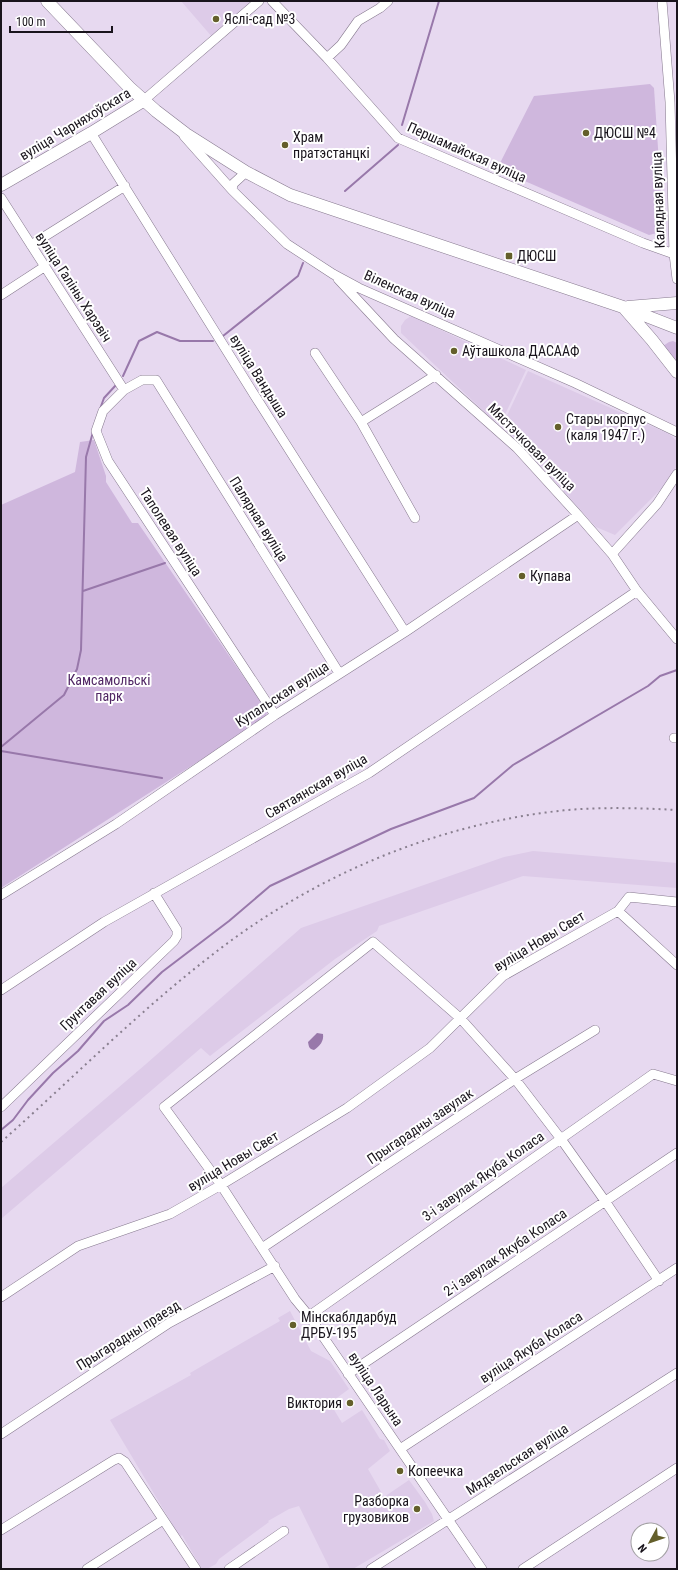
<svg xmlns="http://www.w3.org/2000/svg" width="678" height="1570" viewBox="0 0 678 1570" font-family="'Roboto Condensed',sans-serif">
<rect width="100%" height="100%" fill="#e7d9f0"/>
<path fill="#ddcbe8" d="M181,1h75l-43,37z
M411,316l115,54 -25,53 -9,-4 -91,-86v-7l4,-6z
M528,371l141,63 8,7v24l-7,15 -55,55 -19,-8 -93,-103z
M533,851l144,12v25l-154,-12 -144,50 -2,5 -42,28 -125,97 -9,-8 -200,171v-31l145,-124 155,-136 203,-71z
M290,1311l21,40 19,10 19,28 -19,14 12,20 20,-13 18,29 4,1 6,11 -22,18 16,28 25,-17 16,22 7,12 2,7 -81,48h-23l-31,-63 -10,3 -21,12 1,1 -50,37 -3,5 -9,5h-5l-20,-34 -2,2 -70,-117 81,-45 -1,-2 90,-52 -2,-3z"/>
<path fill="#cfb7dd" d="M650,84l4,4 9,135c-2,9 -5,10 -14,12l-152,-66 37,-73z
M673,341l4,2v21l-14,-18 6,-4z
M94,440l12,36v6l26,41h6l129,188 -1,7 -265,170v-383l74,-33 5,-30z"/>
<path fill="#9878aa" d="M317,1033l6,1c1,7 -3,12 -9,16 -5,-1 -5,-3 -6,-8z"/>
<g fill="none" stroke-linecap="round" stroke-linejoin="round">
<path stroke="#9878aa" stroke-width="2" d="M402,125l37,-124
M345,191l53,-46
M223,336l75,-60 5,-13
M123,376l16,-35 18,-9 23,9h33
M100,409l4,-11 12,-13
M83,591l82,-28
M1,747l63,-52 13,-26 4,-19 5,-193 7,-25
M1,751l161,27
M1,1130l12,-10 15,-20 25,-27 25,-22 26,-30 24,-16 34,-33 67,-51 41,-35 121,-57 83,-31 39,-33 135,-79 12,-10 17,-6"/>
<defs>
<path id="minor" d="M272,1l55,57 71,80 245,105 31,11 3,-1
M662,1l8,101 4,152 3,25
M327,58l14,-13 17,-24 22,-13 8,-7
M143,101l116,-100
M91,133l164,263 150,236
M184,136l48,54 55,54 46,30 26,14 216,95 102,49
M232,190l1,-6 13,-12
M1,198l123,192
M31,245l94,-59
M338,279l56,60 123,109 61,67 34,39 25,37 40,48
M1,295l43,-28
M315,353l46,69 54,96
M361,422l75,-47
M612,554l45,-50 20,-30
M275,715l-167,-254 -12,-30 7,-20 21,-21 18,-10h14l183,293
M674,738h3
M1,895l115,-71 159,-109 130,-83 173,-117
M618,911l59,54
M1,990l103,-68 265,-149 268,-182
M1,1107l173,-166 3,-5v-6l-23,-37
M262,1248l253,-169 80,-49
M1,1297l77,-51 92,-32 51,-29 126,-77 83,-60 73,-72 115,-65 11,-14 48,5
M309,1316l344,-242 24,7
M348,1374l329,-221
M1,1434l168,-111 106,-57
M400,1449l277,-181
M1,1530l113,-70 5,-2 6,4 71,107
M87,1569l76,-49
M229,1569l55,-38
M371,1569l306,-196
M482,1569l-173,-253 -14,-17 -74,-114 -57,-78 209,-165 88,77 54,60 46,60 44,62 54,80
M523,1569l154,-101"/>
<path id="major" d="M47,1l82,86 27,24 30,23 60,38 44,23 333,112 54,21
M1,185l90,-52 52,-32
M628,307l49,-4
M625,309l27,31 25,32"/>
</defs>
<use href="#minor" stroke="#86798e" stroke-width="10"/>
<use href="#major" stroke="#86798e" stroke-width="13"/>
<use href="#minor" stroke="#fff" stroke-width="9"/>
<use href="#major" stroke="#fff" stroke-width="12"/>
<path stroke="#897f8f" stroke-width="2" stroke-dasharray="2 4" stroke-linecap="butt" d="M1,1142c70,-62 137,-130 211,-187 102,-80 226,-132 355,-145 37,-3 74,-2 110,0"/>
</g>
<g fill="#645f2b" stroke="#fff" stroke-width="1.5">
<circle cx="216" cy="19" r="4"/>
<circle cx="586" cy="133" r="4"/>
<circle cx="285" cy="145" r="4"/>
<rect x="505" y="252" width="8" height="8" rx="2"/>
<circle cx="454" cy="351" r="4"/>
<circle cx="558" cy="427" r="4"/>
<circle cx="522" cy="576" r="4"/>
<circle cx="293" cy="1325" r="4"/>
<circle cx="350" cy="1403" r="4"/>
<circle cx="400" cy="1471" r="4"/>
<circle cx="417" cy="1509" r="4"/>
</g>
<g text-anchor="middle" stroke-width="4" stroke-linejoin="round" paint-order="stroke">
<g font-size="14" fill="#19141c" stroke="#fff" text-anchor="start">
<text x="224" y="24">Яслі-сад №3</text>
<text x="594" y="138">ДЮСШ №4</text>
<text x="293" y="142">Храм<tspan x="293" dy="16">пратэстанцкі</tspan></text>
<text x="517" y="261">ДЮСШ</text>
<text x="462" y="356">Аўташкола ДАСААФ</text>
<text x="566" y="424">Стары корпус<tspan x="566" dy="16">(каля 1947 г.)</tspan></text>
<text x="530" y="581">Купава</text>
<text x="301" y="1322">Мінскаблдарбуд<tspan x="301" dy="16">ДРБУ-195</tspan></text>
<text x="342" y="1408" text-anchor="end">Виктория</text>
<text x="408" y="1476">Копеечка</text>
<text x="409" y="1506" text-anchor="end">Разборка<tspan x="409" dy="16">грузовиков</tspan></text>
</g>
<g font-size="14" fill="#19141c" stroke="#fff">
<text transform="translate(75 124) rotate(-31)" y="5">вуліца Чарняхоўскага</text>
<text transform="translate(467 152) rotate(24)" y="5">Першамайская вуліца</text>
<text transform="translate(658 200) rotate(-92)" y="5">Калядная вуліца</text>
<text transform="translate(74 287) rotate(57)" y="5">вуліца Галіны Харэвіч</text>
<text transform="translate(410 294) rotate(24)" y="5">Віленская вуліца</text>
<text transform="translate(259 376) rotate(58)" y="5">вуліца Вандыша</text>
<text transform="translate(532 447) rotate(45)" y="5">Мястэчковая вуліца</text>
<text transform="translate(259 519) rotate(58)" y="5">Палярная вуліца</text>
<text transform="translate(171 532) rotate(57)" y="5">Таполевая вуліца</text>
<text transform="translate(282 694) rotate(-33)" y="5">Купальская вуліца</text>
<text transform="translate(316 786) rotate(-30)" y="5">Святаянская вуліца</text>
<text transform="translate(539 941) rotate(-31)" y="5">вуліца Новы Свет</text>
<text transform="translate(98 994) rotate(-43)" y="5">Грунтавая вуліца</text>
<text transform="translate(420 1126) rotate(-34)" y="5">Прыгарадны завулак</text>
<text transform="translate(233 1161) rotate(-31)" y="5">вуліца Новы Свет</text>
<text transform="translate(483 1176) rotate(-35)" y="5">3-і завулак Якуба Коласа</text>
<text transform="translate(505 1252) rotate(-34)" y="5">2-і завулак Якуба Коласа</text>
<text transform="translate(128 1335) rotate(-32)" y="5">Прыгарадны праезд</text>
<text transform="translate(531 1347) rotate(-33)" y="5">вуліца Якуба Коласа</text>
<text transform="translate(376 1389) rotate(56)" y="5">вуліца Ларына</text>
<text transform="translate(517 1459) rotate(-33)" y="5">Мядзельская вуліца</text>
</g>
<g font-size="14" fill="#502664" stroke="#fff">
<text x="109" y="685">Камсамольскі<tspan x="109" dy="16">парк</tspan></text>
</g>
</g>
<rect width="678" height="1570" fill="none" stroke="#19141c" stroke-width="4"/>
<g transform="translate(650 1542) rotate(230)"><circle r="19" fill="#ffffff" stroke="#a3a1a4"/>
<path d="M0-3L7 15L0 10L-7 15Z" fill="#645f2b"/>
<text y="-6" font-size="11" font-weight="bold" text-anchor="middle" fill="#19141c">N</text>
</g>
<path d="M10 26v6h102v-6" fill="none" stroke="#19141c" stroke-width="2"/>
<text x="16" y="26" font-size="12" fill="#19141c" stroke="#ffffff" stroke-width="3" paint-order="stroke">100 m</text>
</svg>
